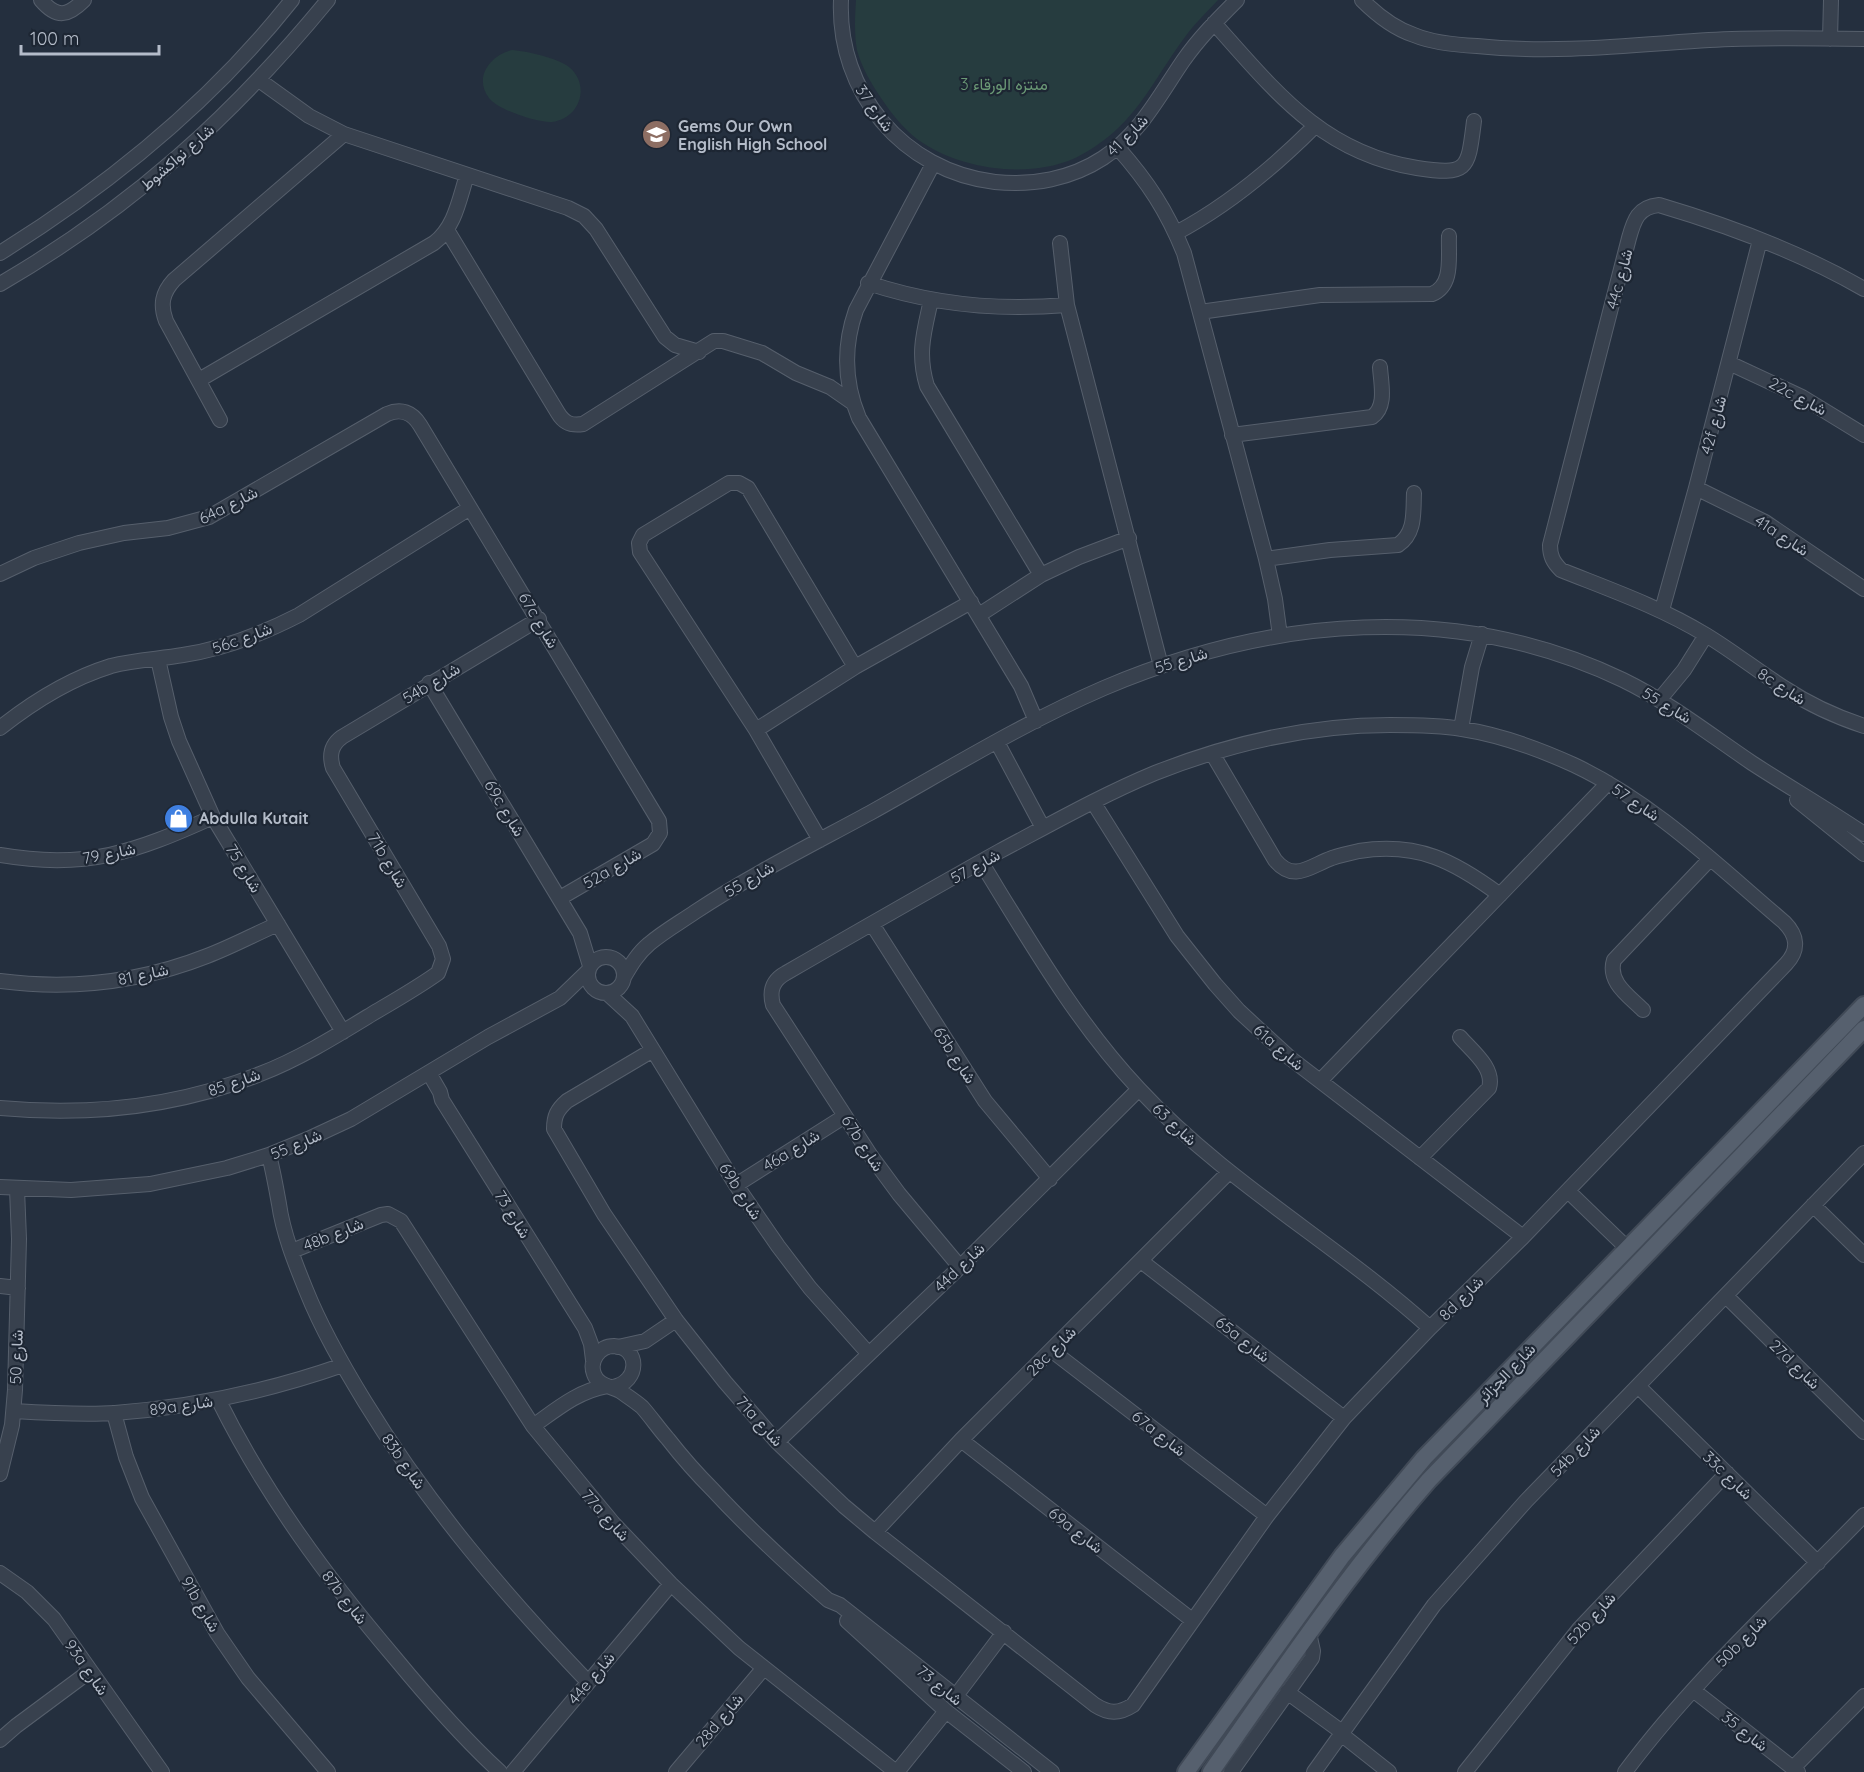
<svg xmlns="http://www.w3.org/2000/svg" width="1864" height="1772" viewBox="0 0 1864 1772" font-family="Quicksand,Vazirmatn,sans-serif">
<rect width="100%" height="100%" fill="#242f3e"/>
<path fill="#263c3f" d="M856,0h362c-11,12 -24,24 -33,37 -25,33 -44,74 -77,100 -10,8 -24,17 -35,22 -47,20 -115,10 -156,-20 -14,-11 -26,-26 -36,-41 -9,-13 -20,-32 -24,-48 -3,-17 -2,-34 -1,-50z
M512,50c14,1 46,8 57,17 22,18 11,52 -17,55 -14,1 -54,-12 -63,-24 -16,-21 2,-43 23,-48z"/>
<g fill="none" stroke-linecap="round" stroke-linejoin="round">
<defs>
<path id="minor" d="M41,0c16,19 27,16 43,0
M841,0c-4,92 62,171 154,182 37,4 76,-3 108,-24 37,-24 56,-62 80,-97 16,-23 35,-42 54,-61
M1362,0c15,15 31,28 52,35 19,8 42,10 63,11 77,8 155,-1 232,-6 51,-3 104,-2 155,-1
M1214,23c60,67 108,130 203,145 52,8 51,1 57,-47
M1830,39l1,-39
M259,80l50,36 35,18 224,74 16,8 12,13 69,108 10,8 24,7
M1118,148c30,34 49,63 66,105l82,306 9,40 5,37
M933,164l-77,146c-13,37 -12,72 3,108l162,268 15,35
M447,230l111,183c6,10 13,13 25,11l131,-83h9l39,12 34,20 34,14 23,16
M1176,233c53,-28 97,-65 139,-107
M1060,243l7,62 94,361
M0,253c109,-68 212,-152 292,-253
M868,283c66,22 131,28 199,22
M0,284c131,-76 232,-167 328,-284
M1864,289c-64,-37 -134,-63 -205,-84 -21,2 -25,15 -30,33l-79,307c0,11 3,17 11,25 50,20 99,37 145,65 28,17 53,37 80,54 24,16 51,28 78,37
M931,300c-7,32 -14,53 -4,86l114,189
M1200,312l120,-17 112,-1c22,-9 16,-38 17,-58
M1729,363l73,34 62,38
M199,380l235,-137c21,-16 25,-43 33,-68
M220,420l-54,-99c-6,-16 -4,-28 8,-41l170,-146
M1232,435l140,-18c15,-10 9,-33 8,-50
M1696,488l69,34 99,67
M1266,559l64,-9 68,-5c18,-12 15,-33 16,-52
M0,574l34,-16 45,-15 45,-10 44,-5 41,-11 178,-103c14,-6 25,-2 33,11l239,396 1,12 -7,11 -93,54
M1662,610l34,-122 64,-248
M979,615l62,-40 38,-18 50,-19
M158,659l13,58 8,24 34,76 130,215
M429,683l151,250 10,33
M1660,699l24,-29 22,-35
M0,728c34,-27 69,-49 111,-62 24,-6 48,-7 72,-11 41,-6 79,-21 116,-40l171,-107
M1461,729l11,-62 10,-33
M756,730l99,-63 116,-65
M997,742l46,86
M1212,753l63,107c19,23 35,6 57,-2 9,-3 18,-5 27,-7 59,-9 95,10 141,44
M1797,800l67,54
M1093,802l84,134 38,48 24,27 51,47 233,179
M820,840l-64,-110 -116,-178 -1,-9 4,-8 86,-52h10l9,5 107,179
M0,855c87,15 135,-3 213,-38
M981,862c48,78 95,160 158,227 86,93 198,155 291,239
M872,924l113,177 65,78
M588 975a18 18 0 1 1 36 0a18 18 0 1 1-36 0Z
M624,977c7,-12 14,-24 25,-33 14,-12 30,-21 46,-32 56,-37 116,-67 175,-99 77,-43 153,-90 234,-125 167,-71 352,-88 519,-8 47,23 86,54 129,83 37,24 75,46 112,71
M0,981c70,9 141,1 207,-25 24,-9 48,-22 71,-32
M607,993l25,23 104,169 42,61 32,42 58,65
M1643,1010c-14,-14 -36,-28 -29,-50l96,-101
M653,1050l-86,51c-10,9 -13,15 -13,28l50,85 72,106 49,62 52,60 67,64 31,26 220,173c14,9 24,9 38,0l134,-189 77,-98 86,-90 93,-91 263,-273c13,-14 12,-28 -2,-42 -66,-56 -130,-119 -210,-157 -35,-16 -73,-30 -112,-36 -23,-4 -48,-4 -72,-4 -82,0 -159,18 -235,48 -53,22 -104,51 -155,78 -72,40 -143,81 -214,122 -13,7 -17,17 -13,32l98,151 28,38 61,73
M429,1073l11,19 2,8 143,228 6,16 2,16
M1320,1081l288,-298
M0,1108c88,8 177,-1 260,-34 39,-15 76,-38 112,-60 22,-13 45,-26 66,-41l5,-14 -4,-13 -106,-178c-4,-13 -2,-23 9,-31l197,-118
M269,1155c4,16 7,32 10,49 4,29 16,59 27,86 16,40 37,76 59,112 63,103 140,193 223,280
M1420,1158l69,-70c6,-20 -17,-37 -29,-51
M736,1185l109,-69
M0,1187l71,3 79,-6 77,-16 42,-13 39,-16 43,-20 137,-82 72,-39 27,-26
M1568,1191l59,57
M1813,1205l51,50
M292,1251l89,-36 7,-1 13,7 132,205 80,97 58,61 68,64 157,124
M1141,1261l203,157
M0,1286l18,2
M1726,1296l138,136
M618,1347l27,-6 31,-21
M1051,1350l216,166
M1638,1386l180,177
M613,1387c27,-5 27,-40 1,-41 -15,0 -25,15 -20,28 4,12 17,12 26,17 7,5 15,10 22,16 9,10 17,22 26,32 14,18 29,35 45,51 36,39 75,75 115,110l12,5 212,167
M218,1399c47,95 109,179 177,259 33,40 67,79 105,114
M14,1411c33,2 67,4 101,2 78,-6 154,-22 228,-48
M114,1413l12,44 16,41 75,135 31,45 80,94
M533,1426c24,-17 45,-35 74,-40
M961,1440l231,180
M777,1442l183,-175 179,-178
M0,1474l12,-49 3,-35 4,-151 -2,-50
M875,1532l86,-92 268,-268
M0,1573l27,19 27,27 108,153
M847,1621l99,90 78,61
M1693,1690l105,82
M1287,1692l55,40
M955,1697l49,-65
M1341,1734l48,38
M0,1740l16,-14 74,-55
M1793,1768l71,-72
M513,1772l158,-188
M676,1772l87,-103
M897,1772l49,-61
M1231,1772l81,-114 1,-7 -4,-18
M1314,1772l120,-167 92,-104 338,-348
M1465,1772l114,-143 148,-156
M1625,1772c70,-94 158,-173 239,-257"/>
<path id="major" d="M1186,1772l156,-216 82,-98 440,-453
M1211,1772c70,-100 138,-200 218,-292l435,-451"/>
</defs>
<use href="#minor" stroke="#565f6c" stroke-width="16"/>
<use href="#major" stroke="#414a57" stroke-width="20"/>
<use href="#minor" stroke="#38414e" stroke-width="14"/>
<use href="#major" stroke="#56606e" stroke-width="16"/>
</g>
<defs>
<symbol id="school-disc" viewBox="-11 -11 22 22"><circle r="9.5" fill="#8d6e63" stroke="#1d2633"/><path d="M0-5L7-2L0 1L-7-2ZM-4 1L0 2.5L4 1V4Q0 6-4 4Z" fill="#fff"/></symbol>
<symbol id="shop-disc" viewBox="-11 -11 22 22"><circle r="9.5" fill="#3f7fe0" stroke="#1d2633"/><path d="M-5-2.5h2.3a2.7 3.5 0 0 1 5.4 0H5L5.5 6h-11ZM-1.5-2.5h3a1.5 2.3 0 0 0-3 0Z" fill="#fff"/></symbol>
</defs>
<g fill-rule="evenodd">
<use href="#school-disc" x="640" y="118" width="33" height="33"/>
<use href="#shop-disc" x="162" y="802" width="33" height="33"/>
</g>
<g text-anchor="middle" stroke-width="4.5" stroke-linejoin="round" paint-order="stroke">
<g font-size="16" fill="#6b9a76" stroke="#1d2633">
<text x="1004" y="90">منتزه الورقاء 3</text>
</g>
<g font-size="16" fill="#b4bcc9" stroke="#1d2633">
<text transform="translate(875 108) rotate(55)" y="6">شارع 37</text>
<text transform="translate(1127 135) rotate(-45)" y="6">شارع 41</text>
<text transform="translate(177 157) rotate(-41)" y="6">شارع نواكشوط</text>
<text transform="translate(1619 279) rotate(-75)" y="6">44c شارع</text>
<text transform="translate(1798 396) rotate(28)" y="6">22c شارع</text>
<text transform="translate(1713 425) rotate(-75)" y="6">42f شارع</text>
<text transform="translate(228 505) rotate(-27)" y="6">64a شارع</text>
<text transform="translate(1782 535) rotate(33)" y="6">41a شارع</text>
<text transform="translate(539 620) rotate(59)" y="6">67c شارع</text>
<text transform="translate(242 638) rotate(-20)" y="6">56c شارع</text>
<text transform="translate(1181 660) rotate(-17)" y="6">شارع 55</text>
<text transform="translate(431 683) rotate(-31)" y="6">54b شارع</text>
<text transform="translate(1782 686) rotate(33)" y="6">8c شارع</text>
<text transform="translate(1667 705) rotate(31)" y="6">شارع 55</text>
<text transform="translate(1636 802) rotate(34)" y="6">شارع 57</text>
<text transform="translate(505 808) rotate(59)" y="6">69c شارع</text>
<text transform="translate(109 853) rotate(-11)" y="6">شارع 79</text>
<text transform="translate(388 860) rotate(59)" y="6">71b شارع</text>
<text transform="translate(975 866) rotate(-29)" y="6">شارع 57</text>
<text transform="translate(244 868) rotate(59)" y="6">شارع 75</text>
<text transform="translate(612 868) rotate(-30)" y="6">52a شارع</text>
<text transform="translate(749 879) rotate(-30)" y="6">شارع 55</text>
<text transform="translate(143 974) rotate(-12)" y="6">شارع 81</text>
<text transform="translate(1279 1047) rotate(41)" y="6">61a شارع</text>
<text transform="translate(955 1055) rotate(57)" y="6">65b شارع</text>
<text transform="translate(234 1082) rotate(-19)" y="6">شارع 85</text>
<text transform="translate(1175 1124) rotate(43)" y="6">شارع 63</text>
<text transform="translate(863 1143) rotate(57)" y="6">67b شارع</text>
<text transform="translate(296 1144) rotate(-23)" y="6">شارع 55</text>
<text transform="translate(791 1150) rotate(-32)" y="6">46a شارع</text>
<text transform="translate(741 1191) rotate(57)" y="6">69b شارع</text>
<text transform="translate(513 1214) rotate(58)" y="6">شارع 73</text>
<text transform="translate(333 1234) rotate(-22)" y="6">48b شارع</text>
<text transform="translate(959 1267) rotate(-44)" y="6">44d شارع</text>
<text transform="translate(1461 1298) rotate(-45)" y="6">8d شارع</text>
<text transform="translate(1243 1339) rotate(38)" y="6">65a شارع</text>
<text transform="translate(1051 1351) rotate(-45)" y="6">28c شارع</text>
<text transform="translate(16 1357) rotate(-88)" y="6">شارع 50</text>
<text transform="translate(1795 1364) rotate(44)" y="6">27d شارع</text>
<text transform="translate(1506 1373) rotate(-46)" y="6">شارع الجزائر</text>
<text transform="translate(181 1405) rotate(-8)" y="6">89a شارع</text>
<text transform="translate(760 1421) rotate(48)" y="6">71a شارع</text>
<text transform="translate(1159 1433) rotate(38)" y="6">67a شارع</text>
<text transform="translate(1575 1451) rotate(-46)" y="6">54b شارع</text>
<text transform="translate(404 1461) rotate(55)" y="6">83b شارع</text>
<text transform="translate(1728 1475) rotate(44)" y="6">33c شارع</text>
<text transform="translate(606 1515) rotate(48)" y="6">77a شارع</text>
<text transform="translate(1076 1530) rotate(38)" y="6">69a شارع</text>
<text transform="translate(345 1597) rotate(52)" y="6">87b شارع</text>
<text transform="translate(201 1604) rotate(60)" y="6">91b شارع</text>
<text transform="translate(1591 1618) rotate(-48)" y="6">52b شارع</text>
<text transform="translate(1741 1641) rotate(-45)" y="6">50b شارع</text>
<text transform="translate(87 1667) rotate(55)" y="6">93a شارع</text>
<text transform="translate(591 1678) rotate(-50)" y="6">44e شارع</text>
<text transform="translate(940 1685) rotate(39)" y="6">شارع 73</text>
<text transform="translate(719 1720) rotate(-50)" y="6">28d شارع</text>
<text transform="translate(1745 1731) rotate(38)" y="6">شارع 35</text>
</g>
<g font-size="16" font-weight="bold" fill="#b4bcc9" stroke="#1d2633" text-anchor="start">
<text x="678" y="132">Gems Our Own<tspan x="678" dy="18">English High School</tspan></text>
<text x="199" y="824">Abdulla Kutait</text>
</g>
</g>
<path d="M21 45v9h138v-9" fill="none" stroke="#b4bcc9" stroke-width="3"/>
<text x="30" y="45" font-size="18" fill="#b4bcc9" stroke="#1d2633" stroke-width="4.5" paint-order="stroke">100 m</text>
</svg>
